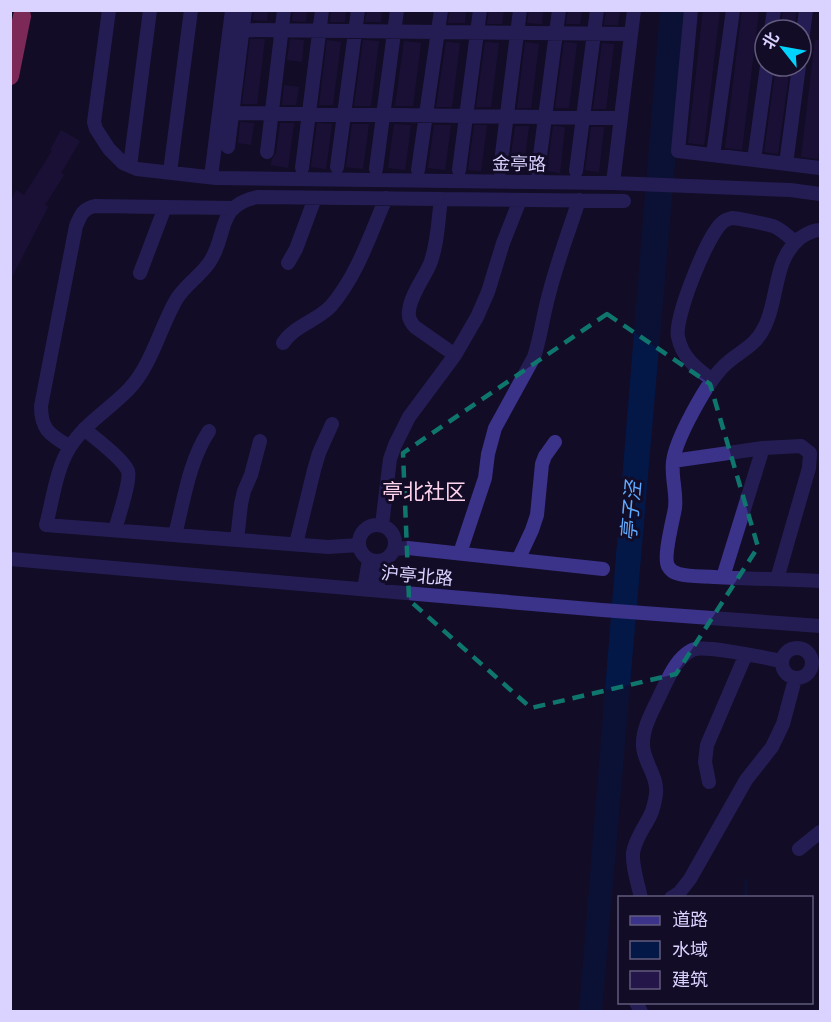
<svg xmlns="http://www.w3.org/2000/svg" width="831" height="1022" viewBox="0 0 831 1022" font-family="Signika,'Noto Sans SC',sans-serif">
<rect width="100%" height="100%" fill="#120c26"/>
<path fill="#041847" d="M660,11h28l-86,1000 -23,1z"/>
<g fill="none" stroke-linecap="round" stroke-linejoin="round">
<path stroke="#041847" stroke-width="3" d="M746,880v18"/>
</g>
<path fill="#241649" d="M254,10h14l-1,11 -14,-1z
M293,10h14l-1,12 -14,-1z
M331,10h15l-1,12h-15z
M367,10h15l-1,12h-16z
M450,10h16l-1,13h-17z
M489,10h15l-2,14h-15z
M529,10h14l-1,14 -15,-1z
M568,10h14l-2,14h-14z
M606,10h14l-2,15h-14z
M703,10h17l-16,135 -16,-2z
M742,10h17l-17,140 -17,-2z
M783,10h14l-3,20h-14z
M250,39h15l-8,65h-15z
M290,39l14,1 -2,22 -15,-2z
M327,40l14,2 -8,63h-14z
M363,40l16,1 -8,65h-17z
M815,40h5v99l-2,20 -17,-2z
M404,41l17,2 -8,63h-18z
M446,42l14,1 -8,64h-16z
M485,42l14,1 -8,64h-15z
M525,42l14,2 -8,64h-14z
M564,42l13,1 -8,65h-14z
M602,43l12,1 -8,65h-13z
M776,66h14l-12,88 -14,-2z
M284,85l15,2 -3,18h-14z
M240,122l14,1 -3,22 -13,-2z
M280,123h14l-6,45 -17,-3 1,-6 4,-6z
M317,123l15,1 -6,45 -15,-2z
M352,124h17l-6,45 -17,-2z
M394,124l17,1 -6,45 -17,-2z
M434,125h17l-6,45 -17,-2z
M474,125h13l-6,46 -13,-1z
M515,126h14l-6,46 -14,-2z
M553,126l12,1 -5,46 -13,-2z
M591,127h13l-5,45 -14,-2z
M61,130l19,11 -19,32 3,2 -19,30 3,2 -38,74v-79l6,-12 8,5 28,-44 -2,-1z"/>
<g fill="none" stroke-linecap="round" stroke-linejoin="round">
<path stroke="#3b328a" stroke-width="14" d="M109,10l-15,112 2,7 13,20 14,14 14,6 79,9 397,5 177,7 30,4
M691,10l-13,141 142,17
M243,30l388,4
M771,30l3,-20
M801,49l5,-39
M232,113l389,5
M228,147l17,-137
M267,152l17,-142
M713,155l20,-145
M754,160l13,-94
M786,164l13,-98
M130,166l20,-156
M337,167l21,-157
M302,168l20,-158
M376,169l21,-159
M418,170l23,-160
M459,170l21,-160
M500,170l20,-160
M538,171l21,-161
M576,171l21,-161
M170,172l21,-162
M211,177l21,-167
M613,183l21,-173
M441,199c-3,21 -3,44 -11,65 -6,14 -20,32 -21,47 -1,6 2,12 6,16l40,28
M820,230c-7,0 -14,4 -20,8 -27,22 -21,59 -35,88 -11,24 -30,26 -45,44 -15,17 -45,70 -47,92 -2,16 4,30 2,46 -2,12 -12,49 -7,58 2,4 7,7 11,8 11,3 25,2 36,3 35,2 71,2 105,4
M288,263l8,-14 19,-51
M140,273l25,-66
M283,343c12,-18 34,-22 48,-37 26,-30 39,-71 55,-108
M711,379c-15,-11 -29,-22 -33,-42 -4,-19 30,-104 45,-115 2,-2 5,-3 9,-4 5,0 34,6 41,8 8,3 15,10 22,16
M84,429c11,9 39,30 44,42 3,10 -10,47 -13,59
M70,447c-19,-12 -29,-16 -29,-41l35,-180c5,-12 7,-17 19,-20l137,2
M673,461l90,-13 38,-2 9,7 -1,15 -32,111
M359 543a18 18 0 1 1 36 0a18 18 0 1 1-36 0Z
M382,525l8,-66 5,-14 14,-28 46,-62 22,-38 11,-25 15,-49 17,-43
M175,535c9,-35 14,-74 34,-104
M237,540l4,-36 3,-13 7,-16 9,-34
M296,544l18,-74 5,-17 13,-29
M359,545l-31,2 -282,-22c7,-26 10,-56 24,-78 15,-24 40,-38 59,-58 22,-23 31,-61 47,-89 8,-14 23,-23 33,-37 19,-27 6,-57 48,-66l367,4
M395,549l13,-1 195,21
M460,553l25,-75 3,-24 7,-26 39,-71c7,-21 9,-42 15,-63 8,-32 20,-63 30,-94
M10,559l592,51 218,16
M518,560l14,-30 5,-15 5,-51 3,-8 10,-14
M723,577l40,-129
M364,589l5,-29
M377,590l5,-29
M782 663a15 15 0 1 1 30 0a15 15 0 1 1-30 0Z
M709,782l-4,-20 2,-17 39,-91
M799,849l21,-17
M641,898c-3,-15 -9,-30 -8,-45 2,-14 11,-25 17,-37 3,-6 5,-15 6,-22 2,-18 -12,-31 -13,-48 -1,-18 10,-36 17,-51 8,-16 15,-36 32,-45 12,-6 73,8 90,11
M671,898l8,-5 11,-14 56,-99 26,-33 11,-23 12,-45
M636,1002l5,10"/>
<path stroke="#ff4d96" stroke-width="18" d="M10,76l12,-60"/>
</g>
<path d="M0 0H831V1022H0ZM607,314l103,70 48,163 -82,127 -145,34 -122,-108 -6,-147z" fill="#120c26" fill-opacity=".55" fill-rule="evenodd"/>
<path fill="none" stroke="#0f766e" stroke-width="4.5" stroke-dasharray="12 8" stroke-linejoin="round" d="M607,314l103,70 48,163 -82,127 -145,34 -122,-108 -6,-147z"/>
<g text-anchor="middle" stroke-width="6" stroke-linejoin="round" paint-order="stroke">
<g font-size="18" fill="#dad2ff" stroke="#120c26">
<text transform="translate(519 164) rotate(1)" y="6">金亭路</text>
<text transform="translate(417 576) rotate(5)" y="6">沪亭北路</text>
</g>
<g font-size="20" font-style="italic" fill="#60abff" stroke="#120c26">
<text transform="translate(631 511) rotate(-85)" y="7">亭子泾</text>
</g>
<g font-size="21" fill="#ffd4ec" stroke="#120c26">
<text x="424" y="499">亭北社区</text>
</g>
</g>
<rect width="831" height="1022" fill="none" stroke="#dad2ff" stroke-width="24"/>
<rect x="618" y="896" width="195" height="108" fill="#120c26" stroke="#625b7d" stroke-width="1.5"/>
<rect x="630" y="916" width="30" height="9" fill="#3b328a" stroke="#625b7d" stroke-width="1.5"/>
<text x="672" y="926" font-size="18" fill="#dad2ff">道路</text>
<rect x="630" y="941" width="30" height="18" fill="#041847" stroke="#625b7d" stroke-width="1.5"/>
<text x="672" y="956" font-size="18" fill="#dad2ff">水域</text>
<rect x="630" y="971" width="30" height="18" fill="#241649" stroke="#625b7d" stroke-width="1.5"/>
<text x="672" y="986" font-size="18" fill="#dad2ff">建筑</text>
<g transform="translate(783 48) rotate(301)"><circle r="28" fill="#120c26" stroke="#625b7d" stroke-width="1.5"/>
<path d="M0-4.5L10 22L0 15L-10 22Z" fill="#00d3fd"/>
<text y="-9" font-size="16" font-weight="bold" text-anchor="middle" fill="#dad2ff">北</text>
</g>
</svg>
